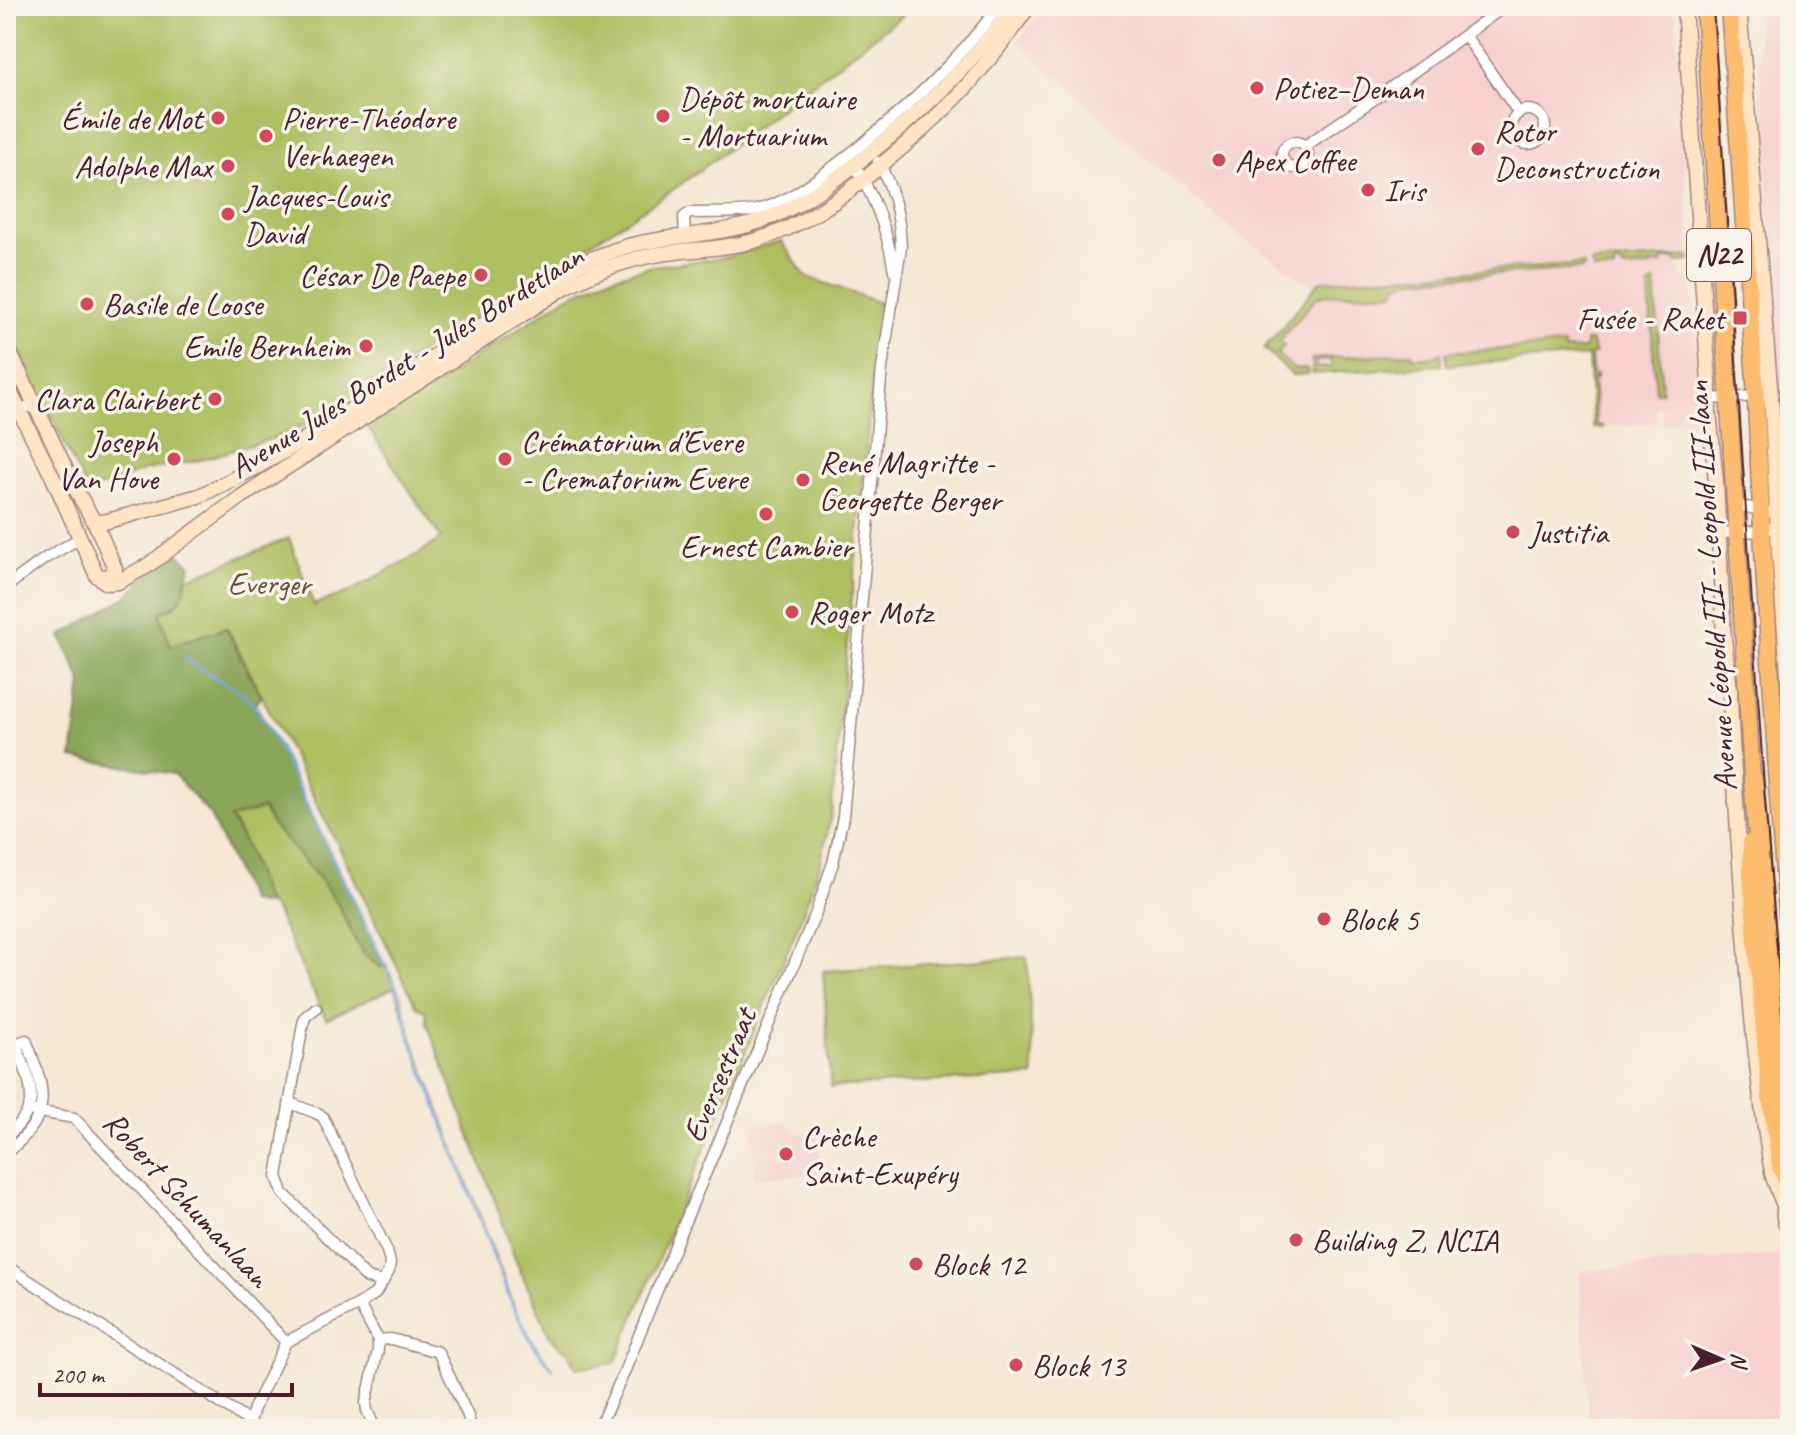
<svg xmlns="http://www.w3.org/2000/svg" width="1796" height="1435" viewBox="0 0 1796 1435" font-family="Caveat,sans-serif">
<rect width="100%" height="100%" fill="#f7f3e8"/>
<filter id="ink" filterUnits="userSpaceOnUse"><feTurbulence type="fractalNoise" baseFrequency=".0125" numOctaves="2"/><feDisplacementMap in="SourceGraphic" scale="16" xChannelSelector="R" yChannelSelector="G"/><feConvolveMatrix kernelMatrix="1 2 1 2 8 2 1 2 1" color-interpolation-filters="sRGB"/></filter>
<filter id="wash" filterUnits="userSpaceOnUse"><feTurbulence type="fractalNoise" baseFrequency=".006" numOctaves="4" result="noise"/><feDisplacementMap in="SourceGraphic" scale="32" xChannelSelector="R" yChannelSelector="G"/><feGaussianBlur stdDeviation="1.8" result="paint"/><feColorMatrix in="noise" values="0 0 0 0 0 0 0 0 0 0 0 0 0 0 0 0 0 1.4 0 .05"/><feComposite in="paint" operator="in"/></filter>
<g filter="url(#wash)">
<rect width="100%" height="100%" fill="#f5e8d4"/>
<path fill="#f7d0cf" d="M1043,6h632l15,247 -325,25 325,-22v5l-11,1 1,13 12,8 7,107h-5l1,11 5,6 1,14 -36,3 -2,3 -2,-21h-5l1,17 -64,5 -5,-72 -296,19 -28,-26 50,-62 -84,-58 -111,-95 -101,-93z
M1756,6h34v486l-6,1z
M789,1122l-1,4 7,3v4h23l3,41 -67,4 -2,-54z
M1780,1255l10,31v143h-201l-10,-158z"/>
<path fill="#aebf62" stroke="#7c6f46" stroke-width="2" d="M6,6h908l-208,160 -39,28 -348,224 -41,19 -78,23 -55,10 -55,21 -4,-2 -80,-166z
M781,241l24,35 75,27 -49,513 -11,49 -22,61 -183,437 -39,5 -7,-17 -7,-3 -12,-12 -35,-77 -17,-50 -71,-186 -1,-12 -9,-4 -77,-158 -113,-221 -57,18 -10,-33c21,-8 22,-12 26,-34l103,-41 25,67 35,-13 71,-39 21,-15 -72,-109 194,-130 41,-20 48,-13 71,-8z
M1690,256v5l-13,2v-4l-14,1 -1,4 -12,1v2l-27,2 -1,-4h-8v5l-20,1 -3,-8z
M1584,264l-1,5 -169,10 -17,5 -1,6h-2v2l-72,3v2h-5l-38,44 5,5 -7,8 17,15h13l1,5 -16,1 -28,-26 56,-68z
M1655,282l7,110h-6l-7,-105z
M1585,341h6l4,13h-4l1,20 4,1v4h-3l3,46 7,1v2h-10l-5,-72 -141,9 -1,-12 117,-8 1,5 21,-1z
M1412,353l1,5 24,-2 1,-3h3l1,12 -130,9v-8h4l1,2 14,-1v-7l-15,1v2h-4l-1,-4z
M263,809l9,16 48,54 19,27 17,36 24,25 6,-2 15,32 11,41 105,276 17,31 20,25 -21,-25 -21,-41 -101,-265 -16,-52 -69,32 -51,-109c-20,-13 -20,-44 -29,-64 -5,-10 -11,-19 -16,-29z
M1027,957l7,119 -203,11 -8,-116z"/>
<path fill="#8aa658" stroke="#6a6242" stroke-width="2" d="M178,554l13,11c-10,27 -1,36 -31,48l10,32 56,-17 35,69 -6,7 23,42 107,220 -5,1 -14,-10 -10,-15 -17,-36 -19,-27 -48,-54 -9,-16 -33,9 16,28 21,59 -17,-3 -40,-87 -36,-41 -102,-16 10,-76 -21,-46 68,-41 13,-15z"/>
<g fill="none" stroke-linecap="round" stroke-linejoin="round">
<path stroke="#74a6df" stroke-width="3" d="M185,659l61,37 13,15 19,35 90,184
M368,931l32,66 11,42 101,265 22,41 14,18"/>
</g>
</g>
<g filter="url(#ink)">
<g fill="none" stroke-linecap="round" stroke-linejoin="round">
<defs>
<path id="street" d="M1479,6l9,12
M1465,35l53,77
M1511 127a17 17 0 1 1 34 0a17 17 0 1 1-34 0Z
M1282 155a13 13 0 1 1 26 0a13 13 0 1 1-26 0Z
M1305,146l100,-68 100,-72
M851,160c22,33 37,72 43,111
M685,236l-1,-19 6,-4c21,-1 47,1 67,-3 29,-7 56,-28 80,-46 60,-46 116,-97 162,-158
M1709,399l50,-3
M6,405l12,4 18,-4
M1733,504l45,10
M1719,533l43,-2 16,-5
M6,587l38,-28 36,-21
M316,1008l-11,9 -2,7 -26,152 6,17 84,85 16,4
M29,1110l45,8 212,224
M6,1137c38,-32 25,-52 10,-93l10,-4c20,51 28,75 -20,113
M6,1266l244,156 4,-14 32,-66 73,-38 16,-10 14,-23 1,-8 -3,-12 -64,-134 -7,-4 -26,-10
M359,1304l19,36v10l-12,53 1,7 8,19
M378,1340l13,-1 47,13 30,64 3,13
M598,1429l25,-54 58,-144 134,-316 18,-52 10,-46 39,-449 19,-121c-1,-29 -8,-60 -23,-85"/>
<path id="secondary" d="M1684,6l25,376v29l7,70 8,157 6,51 1,36c10,146 16,292 39,436l3,16 11,29
M1739,6l33,404 7,141 11,153
M6,345l69,143 22,39 16,37 2,5 -4,6 -7,2 -6,-1
M6,384l48,96 43,96 10,7 11,-1 29,-16 94,-69 324,-210c34,-18 71,-31 110,-35 27,-3 53,-4 79,-11 48,-14 88,-43 125,-74 30,-25 60,-51 86,-79 23,-26 44,-54 64,-82
M93,521l11,1 95,-26 58,-29 45,-26 273,-175c19,-8 37,-16 57,-21 39,-10 80,-9 119,-21 39,-11 73,-36 105,-60 60,-46 113,-97 158,-158
M1788,1198c-6,12 -6,23 2,33"/>
<path id="primary" d="M1704,6l49,785
M1729,6l26,376 8,170 14,219 5,9
M1751,842v33l5,69 14,152 10,70 10,25"/>
<path id="highway" d="M1777,771l13,166
M1753,779l21,249 5,53 11,80"/>
</defs>
<use href="#street" stroke="#a08480" stroke-width="13"/>
<use href="#secondary" stroke="#a08480" stroke-width="17"/>
<use href="#primary" stroke="#a08480" stroke-width="19"/>
<use href="#highway" stroke="#a08480" stroke-width="21"/>
<use href="#street" stroke="#fff" stroke-width="10"/>
<use href="#secondary" stroke="#ffe4c6" stroke-width="14"/>
<use href="#primary" stroke="#febc70" stroke-width="16"/>
<use href="#highway" stroke="#febc70" stroke-width="18"/>
<path stroke="#4a1f2b" stroke-width="2" d="M1713,6l50,767 20,252 7,70"/>
</g>
</g>
<g fill="#d1495b" stroke="#f7f3e8" stroke-width="3">
<circle cx="1257" cy="88" r="8"/>
<circle cx="663" cy="116" r="8"/>
<circle cx="218" cy="118" r="8"/>
<circle cx="266" cy="136" r="8"/>
<circle cx="1478" cy="149" r="8"/>
<circle cx="1219" cy="160" r="8"/>
<circle cx="228" cy="166" r="8"/>
<circle cx="1368" cy="190" r="8"/>
<circle cx="228" cy="214" r="8"/>
<circle cx="481" cy="275" r="8"/>
<circle cx="87" cy="304" r="8"/>
<rect x="1732" y="310" width="16" height="16" rx="4"/>
<circle cx="366" cy="346" r="8"/>
<circle cx="215" cy="399" r="8"/>
<circle cx="174" cy="459" r="8"/>
<circle cx="505" cy="459" r="8"/>
<circle cx="803" cy="480" r="8"/>
<circle cx="766" cy="514" r="8"/>
<circle cx="1513" cy="532" r="8"/>
<circle cx="792" cy="612" r="8"/>
<circle cx="1324" cy="919" r="8"/>
<circle cx="786" cy="1154" r="8"/>
<circle cx="1296" cy="1240" r="8"/>
<circle cx="916" cy="1264" r="8"/>
<circle cx="1016" cy="1365" r="8"/>
</g>
<g text-anchor="middle" stroke-width="7" stroke-linejoin="round" paint-order="stroke">
<rect fill="#f7f3e8" stroke="#7e5f64" stroke-width="2" x="1687" y="229" width="64" height="52" rx="6"/>
<g font-size="30" font-weight="bold" fill="#4a1f2b">
<text x="1719" y="265">N22</text>
</g>
<g font-size="32" fill="#4a1f2b" stroke="#f7f3e8" text-anchor="start">
<text x="1273" y="99">Potiez–Deman</text>
<text x="679" y="109">Dépôt mortuaire<tspan x="679" dy="37">- Mortuarium</tspan></text>
<text x="202" y="129" text-anchor="end">Émile de Mot</text>
<text x="282" y="129">Pierre-Théodore<tspan x="282" dy="37">Verhaegen</tspan></text>
<text x="1494" y="142">Rotor<tspan x="1494" dy="37">Deconstruction</tspan></text>
<text x="1235" y="171">Apex Coffee</text>
<text x="212" y="177" text-anchor="end">Adolphe Max</text>
<text x="1384" y="201">Iris</text>
<text x="244" y="207">Jacques-Louis<tspan x="244" dy="37">David</tspan></text>
<text x="465" y="286" text-anchor="end">César De Paepe</text>
<text x="103" y="315">Basile de Loose</text>
<text x="1724" y="329" text-anchor="end">Fusée - Raket</text>
<text x="350" y="357" text-anchor="end">Emile Bernheim</text>
<text x="199" y="410" text-anchor="end">Clara Clairbert</text>
<text x="158" y="452" text-anchor="end">Joseph<tspan x="158" dy="37">Van Hove</tspan></text>
<text x="521" y="452">Crématorium d’Evere<tspan x="521" dy="37">- Crematorium Evere</tspan></text>
<text x="819" y="473">René Magritte -<tspan x="819" dy="37">Georgette Berger</tspan></text>
<text x="1529" y="543">Justitia</text>
<text x="766" y="557" text-anchor="middle">Ernest Cambier</text>
<text x="808" y="623">Roger Motz</text>
<text x="1340" y="930">Block 5</text>
<text x="802" y="1147">Crèche<tspan x="802" dy="37">Saint-Exupéry</tspan></text>
<text x="1312" y="1251">Building Z, NCIA</text>
<text x="932" y="1275">Block 12</text>
<text x="1032" y="1376">Block 13</text>
</g>
<g font-size="32" fill="#4a1f2b" stroke="#f7f3e8">
<text transform="translate(406 361) rotate(-32)" y="11">Avenue Jules Bordet - Jules Bordetlaan</text>
<text transform="translate(1711 586) rotate(-94)" y="11">Avenue Léopold III - Leopold III-laan</text>
<text transform="translate(719 1075) rotate(-67)" y="11">Eversestraat</text>
<text transform="translate(187 1199) rotate(47)" y="11">Robert Schumanlaan</text>
</g>
<g font-size="32" fill="#684f3c" stroke="#f7f3e8">
<text x="269" y="594">Everger</text>
</g>
</g>
<rect width="1796" height="1435" fill="none" stroke="#f7f3e8" stroke-width="32"/>
<g transform="translate(1720 1359) rotate(92)" stroke="#f7f3e8" stroke-width="6" paint-order="stroke">
<path d="M0-6L14 30L0 20L-14 30Z" fill="#4a1f2b"/>
<text y="-12" font-size="22" font-weight="bold" text-anchor="middle" fill="#4a1f2b">N</text>
</g>
<path d="M40 1383v12h252v-12" fill="none" stroke="#4a1f2b" stroke-width="4"/>
<text x="52" y="1383" font-size="24" fill="#4a1f2b" stroke="#f7f3e8" stroke-width="6" paint-order="stroke">200 m</text>
</svg>
